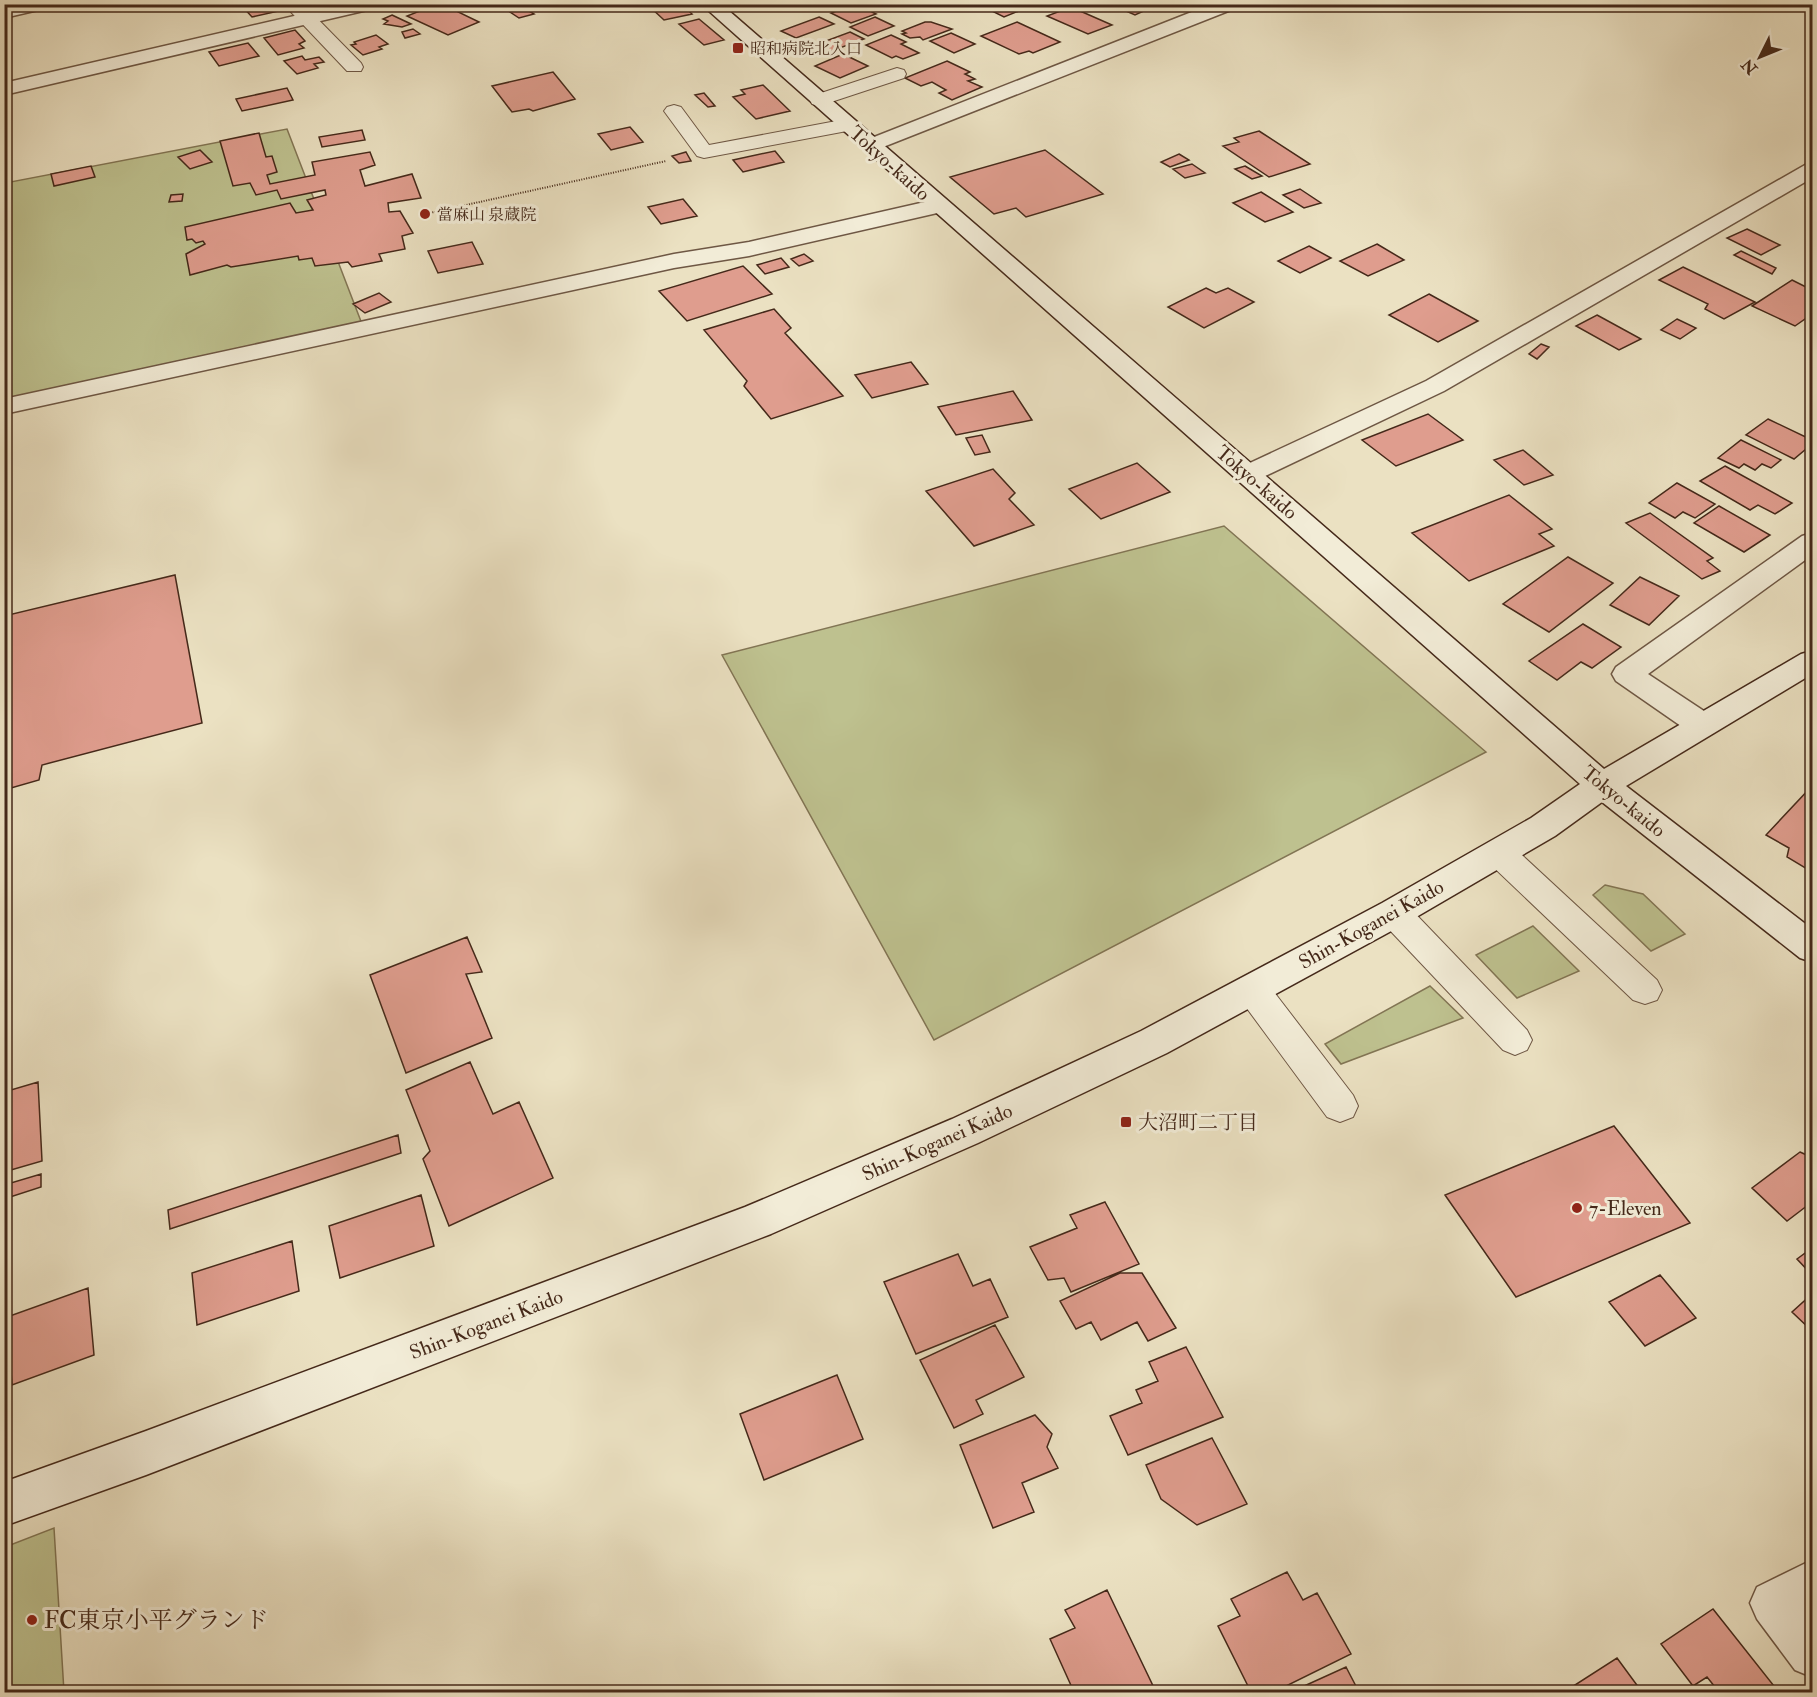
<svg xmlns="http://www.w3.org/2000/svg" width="1817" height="1697" viewBox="0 0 1817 1697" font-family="'IM FELL Double Pica','Noto Serif JP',serif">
<rect width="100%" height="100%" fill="#ebe1c2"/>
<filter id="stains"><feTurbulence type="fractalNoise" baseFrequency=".00333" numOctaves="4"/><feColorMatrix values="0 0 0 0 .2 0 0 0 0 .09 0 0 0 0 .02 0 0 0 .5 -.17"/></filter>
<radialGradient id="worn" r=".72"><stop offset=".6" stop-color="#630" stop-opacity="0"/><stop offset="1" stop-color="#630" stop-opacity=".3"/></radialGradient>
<path fill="#bec18f" stroke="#827554" stroke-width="1.5" d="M287,129l75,195 -357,78v-219z
M1224,526l262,226 -552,288 -212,-385z
M1605,885l38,9 42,40 -34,17 -58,-56z
M1533,926l46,45 -62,27 -41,-43z
M1430,986l33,32 -122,46 -16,-20z
M54,1528l10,164h-59v-145z"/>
<path fill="#df9d8e" stroke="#45291a" stroke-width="1.5" d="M240,4h29l10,7 -27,6z
M433,4h22l5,4 -6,2 25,12 -31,13 -41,-19 13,-5 -6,-3z
M654,4h27l11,10 -28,6 -15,-14z
M856,4l20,10 -25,9 -20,-10z
M978,4h58l-32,13z
M1110,4h49l-24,11z
M1071,7l41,18 -24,9 -41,-18z
M524,8l10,6 -15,4 -9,-6z
M392,15l19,9 -9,3 -18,-3 4,-3 -5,-2z
M819,17l15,7 -38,14 -15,-7z
M875,17l19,9 -26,10 -18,-9z
M699,19l25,21 -20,5 -25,-21z
M925,22h6l21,7 -29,11 -3,-3 -10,1 -8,-4 4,-1 -4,-2z
M1017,22l43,20 -27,11 -4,-2 -10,3 -38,-18z
M413,29l7,5 -15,4 -3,-6z
M295,30l10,11 -6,3 5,4 -26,7 -14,-17z
M850,32l14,7 -43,16 -14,-7z
M951,33l24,11 -21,9 -24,-12z
M376,35l12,9 -9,3 3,2 -19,6 -12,-10 5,-1 -2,-2z
M891,35l15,7 -5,2 18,9 -16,6 -7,-3 -4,2 -26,-13z
M248,43l11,13 -40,10 -10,-14z
M843,54l25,12 -28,12 -25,-12z
M302,56l3,4 14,-3 5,5 -10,2 4,4 -21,6 -13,-13z
M947,61l23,11 -5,2 10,5 -7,2 14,6 -30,13 -13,-7 7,-3 -14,-8 -11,4 -16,-8z
M553,72l22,27 -42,12 -4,-2 -17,3 -20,-26z
M763,85l27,26 -34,8 -23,-22 12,-3 -4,-4z
M287,88l6,12 -51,11 -6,-12z
M704,93l11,13 -7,1 -13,-12z
M630,127l13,15 -32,8 -13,-16z
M362,130l3,10 -43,7 -3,-10z
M1259,131l51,33 -41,13 -46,-31 16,-4 -5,-4z
M259,133l7,24 6,-1 5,16 -10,3 3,9 45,-9 -3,-13 58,-10 5,13 -15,5 5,16 47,-12 9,24 -33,5 1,9 11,-1 13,22 -11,3 3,13 -26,5 3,7 -30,6 -4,-5 -33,4 -3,-8 -13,2 -1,-4 -67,11 -4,-2 -37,10 -4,-21 19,-10 -2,-3 -7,2 -4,-4 -5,1 -2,-13 105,-24 6,10 17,-3 -6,-10 19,-5 -1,-5 -44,9 -4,-9 -21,5 -6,-12 -17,3 -13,-45z
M200,150l12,12 -22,7 -12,-12z
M1045,150l58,44 -77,23 -10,-9 -22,6 -44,-37z
M775,151l9,11 -41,10 -10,-12z
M686,152l5,9 -12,2 -7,-7z
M1179,154l10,6 -19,7 -9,-5z
M1192,164l13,9 -20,5 -12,-9z
M91,166l4,11 -41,9 -3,-12z
M1245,166l17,10 -10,3 -17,-10z
M1300,189l21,14 -17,5 -21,-13z
M1261,192l32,20 -28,10 -32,-19z
M183,194l-1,7 -13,1 2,-7z
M683,199l14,17 -36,8 -13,-17z
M1747,229l33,16 -19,10 -34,-17z
M472,242l11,22 -45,9 -10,-22z
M1377,244l27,16 -36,16 -28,-15z
M1309,246l22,12 -31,15 -22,-12z
M1741,251l35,17 -4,6 -38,-19z
M804,254l9,7 -14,5 -8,-7z
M781,258l8,9 -24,7 -8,-9z
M743,266l29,28 -85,27 -28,-30z
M1683,267l72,35 -31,17 -19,-10 3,-5 -49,-24z
M1792,280l20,10v24l-17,12 -43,-20z
M1206,288l10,5 12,-5 26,14 -50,26 -36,-21z
M379,293l12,9 -26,11 -12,-9z
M1429,294l49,27 -40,21 -49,-27z
M774,309l17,19 -6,5 58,63 -72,23 -27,-33 3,-5 -43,-51z
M1597,315l44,24 -22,11 -43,-24z
M1677,319l19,9 -16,11 -19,-9z
M1541,344l8,3 -12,12 -8,-5z
M911,362l17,22 -56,14 -17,-23z
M1013,391l19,29 -76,15 -18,-28z
M1428,414l35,26 -67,26 -34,-26z
M1768,419l44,21v4l-18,15 -48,-24z
M982,435l8,17 -15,3 -9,-17z
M1741,440l40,20 -10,8 -9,-4 -7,6 -11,-6 -5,4 -21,-10z
M1523,450l30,25 -29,10 -30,-25z
M1137,463l33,29 -69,27 -32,-30z
M1725,466l67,37 -17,11 -17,-9 -8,5 -50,-29z
M993,469l22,24 -6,6 25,26 -60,21 -48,-55z
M1677,483l38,21 -20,14 -12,-6 -8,6 -26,-15z
M1509,495l43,34 -13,5 15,12 -85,35 -57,-48z
M1719,506l51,29 -26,17 -50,-29z
M1650,513l63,45 -6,3 13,10 -18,8 -76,-56z
M1568,557l45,26 -64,49 -46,-28z
M175,575l27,148 -160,42 -3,15 -35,10v-174z
M1640,577l39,19 -30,29 -39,-20z
M1583,624l38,23 -29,21 -11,-6 -24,18 -28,-19z
M1812,786v86l-25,-15 2,-9 -23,-13z
M467,937l15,35 -16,2 26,64 -86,35 -36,-98z
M470,1062l23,52 26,-12 34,76 -104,48 -26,-67 7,-8 -24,-61z
M38,1082l4,79 -38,11v-80z
M1614,1126l76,97 -174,74 -71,-102z
M398,1135l3,18 -231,76 -2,-19z
M1800,1152l11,5 1,-1v46l-25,19 -35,-33z
M41,1174v13l-37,12v-14z
M421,1195l13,51 -94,32 -11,-52z
M1105,1202l34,62 -68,28 -7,-14 -16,2 -18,-33 47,-19 -7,-13z
M292,1241l7,50 -102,34 -5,-52z
M1812,1248v27l-15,-16z
M958,1254l15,32 17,-7 18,38 -92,37 -32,-72z
M1120,1273h22l34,55 -28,13 -11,-19 -36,18 -10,-18 -15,7 -16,-28z
M1660,1275l36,43 -51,28 -36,-44z
M88,1288l6,67 -82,30 -5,-68z
M1812,1294v37l-20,-19z
M995,1325l29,52 -48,23 7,14 -29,14 -34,-68z
M1186,1347l37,70 -95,38 -18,-39 32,-13 -6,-13 22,-9 -9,-19z
M837,1375l26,64 -99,41 -24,-66z
M1035,1415l17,19 -5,13 11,21 -36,15 12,29 -41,16 -33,-83z
M1212,1438l35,66 -50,21 -36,-26 -15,-34z
M1287,1572l16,28 14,-7 34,61 -77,38h-23l-33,-66 22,-10 -9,-17z
M1107,1590l49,102h-82l-24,-53 25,-11 -10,-18z
M1713,1609l61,77 -9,6h-46l-12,-15 -14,9 -32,-42z
M1617,1658l25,34h-78z
M1346,1667l13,25h-68z"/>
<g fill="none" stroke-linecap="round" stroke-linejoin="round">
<defs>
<path id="service" d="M291,4h12l58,59 2,4 -2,4h-14l-56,-59 -3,-4z
M897,68l7,2 2,4 -2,4 -85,28 -7,-2 -2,-4 2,-4z
M674,105l7,2 28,38 138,-26 7,2 3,4 -3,4 -7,2 -143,27 -7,-2 -33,-45 3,-4z
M1499,841l11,3 147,136 5,10 -5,10 -12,4 -12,-4 -145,-138 -5,-9 5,-9z
M1394,900l12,4 121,126 5,10 -5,10 -12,5 -12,-5 -121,-128 -4,-9 4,-9z
M1252,975l12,4 89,116 5,11 -5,11 -13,5 -13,-5 -87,-118 -5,-10 5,-10z"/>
<path id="minor" d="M16,4h34l-3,4 -43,10v-11z
M346,4h35l-9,5 -368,86v-12z
M1212,4h27l-3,4 -358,141 -7,2 -7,-2 -3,-4 3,-4z
M1812,163v15l-368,213 -187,89 -9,2 -9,-2 -4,-6 4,-6 187,-87 379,-216z
M938,199l8,2 3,5 -3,5 -197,45 -75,12 -670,146v-15l670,-145 75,-12z
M1812,533v22l-164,119 65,43 4,8 -4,8 -11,3 -11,-3 -75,-52 -4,-7 4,-7 186,-131z
M1812,1560v47l-4,3 4,6v61l-17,-7 -38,-51 -7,-16 7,-16z"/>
<path id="secondary" d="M701,4h20l883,765 197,-115 11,-3v23l-186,112 186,143v33l-12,-4 -198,-156 -47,34 -149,87 -239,130 -189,90 -207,91 -625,241 -142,51v-44l142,-51 599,-224 207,-88 189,-88 241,-128 149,-85 49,-34z"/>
</defs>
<use href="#service" stroke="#6e5744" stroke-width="2"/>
<use href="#minor" stroke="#6e5744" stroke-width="3"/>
<use href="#secondary" stroke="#45291a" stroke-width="3"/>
<path stroke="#45291a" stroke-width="2" stroke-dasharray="1 1.5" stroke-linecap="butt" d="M425,214l241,-53"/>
<use href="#service" fill="#f2ecd7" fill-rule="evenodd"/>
<use href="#minor" fill="#f2ecd7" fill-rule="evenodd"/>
<use href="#secondary" fill="#f2ecd7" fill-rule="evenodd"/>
</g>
<g fill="#8f2418" stroke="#f2ecd7" stroke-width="2">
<rect x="732" y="42" width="12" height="12" rx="3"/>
<circle cx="425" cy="214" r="6"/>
<rect x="1120" y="1116" width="12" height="12" rx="3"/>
<circle cx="1577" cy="1208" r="6"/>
<circle cx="32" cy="1620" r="6"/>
</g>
<g text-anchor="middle" stroke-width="6" stroke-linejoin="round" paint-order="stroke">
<g font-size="16" fill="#45291a" stroke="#f2ecd7" text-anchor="start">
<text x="750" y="54">昭和病院北入口</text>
<text x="437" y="220">當麻山 泉蔵院</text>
</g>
<g font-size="20" fill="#45291a" stroke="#f2ecd7">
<text transform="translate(890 163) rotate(42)" y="7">Tokyo-kaido</text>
<text transform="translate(1257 482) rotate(41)" y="7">Tokyo-kaido</text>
<text transform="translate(1624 801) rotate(39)" y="7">Tokyo-kaido</text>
<text transform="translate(1371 924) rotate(-29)" y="7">Shin-Koganei Kaido</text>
<text transform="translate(937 1142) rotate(-24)" y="7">Shin-Koganei Kaido</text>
<text transform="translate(486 1324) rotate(-21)" y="7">Shin-Koganei Kaido</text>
</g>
<g font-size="20" fill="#45291a" stroke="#f2ecd7" text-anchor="start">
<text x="1138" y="1129">大沼町二丁目</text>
<text x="1589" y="1215">7-Eleven</text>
</g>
<g font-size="24" fill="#45291a" stroke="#f2ecd7" text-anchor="start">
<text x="44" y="1628">FC東京小平グランド</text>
</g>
</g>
<rect width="1817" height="1697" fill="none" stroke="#ebe1c2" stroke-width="24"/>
<rect x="6" y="6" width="1805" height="1685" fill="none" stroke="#45291a" stroke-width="3"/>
<rect x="12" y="12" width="1793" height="1673" fill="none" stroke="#45291a" stroke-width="1.5"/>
<g transform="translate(1760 57) rotate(227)" stroke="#f2ecd7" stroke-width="4.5" paint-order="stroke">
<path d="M0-4.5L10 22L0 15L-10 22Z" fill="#45291a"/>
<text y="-9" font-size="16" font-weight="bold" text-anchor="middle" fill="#45291a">N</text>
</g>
<rect width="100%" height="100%" filter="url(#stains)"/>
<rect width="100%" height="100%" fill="url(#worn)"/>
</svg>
